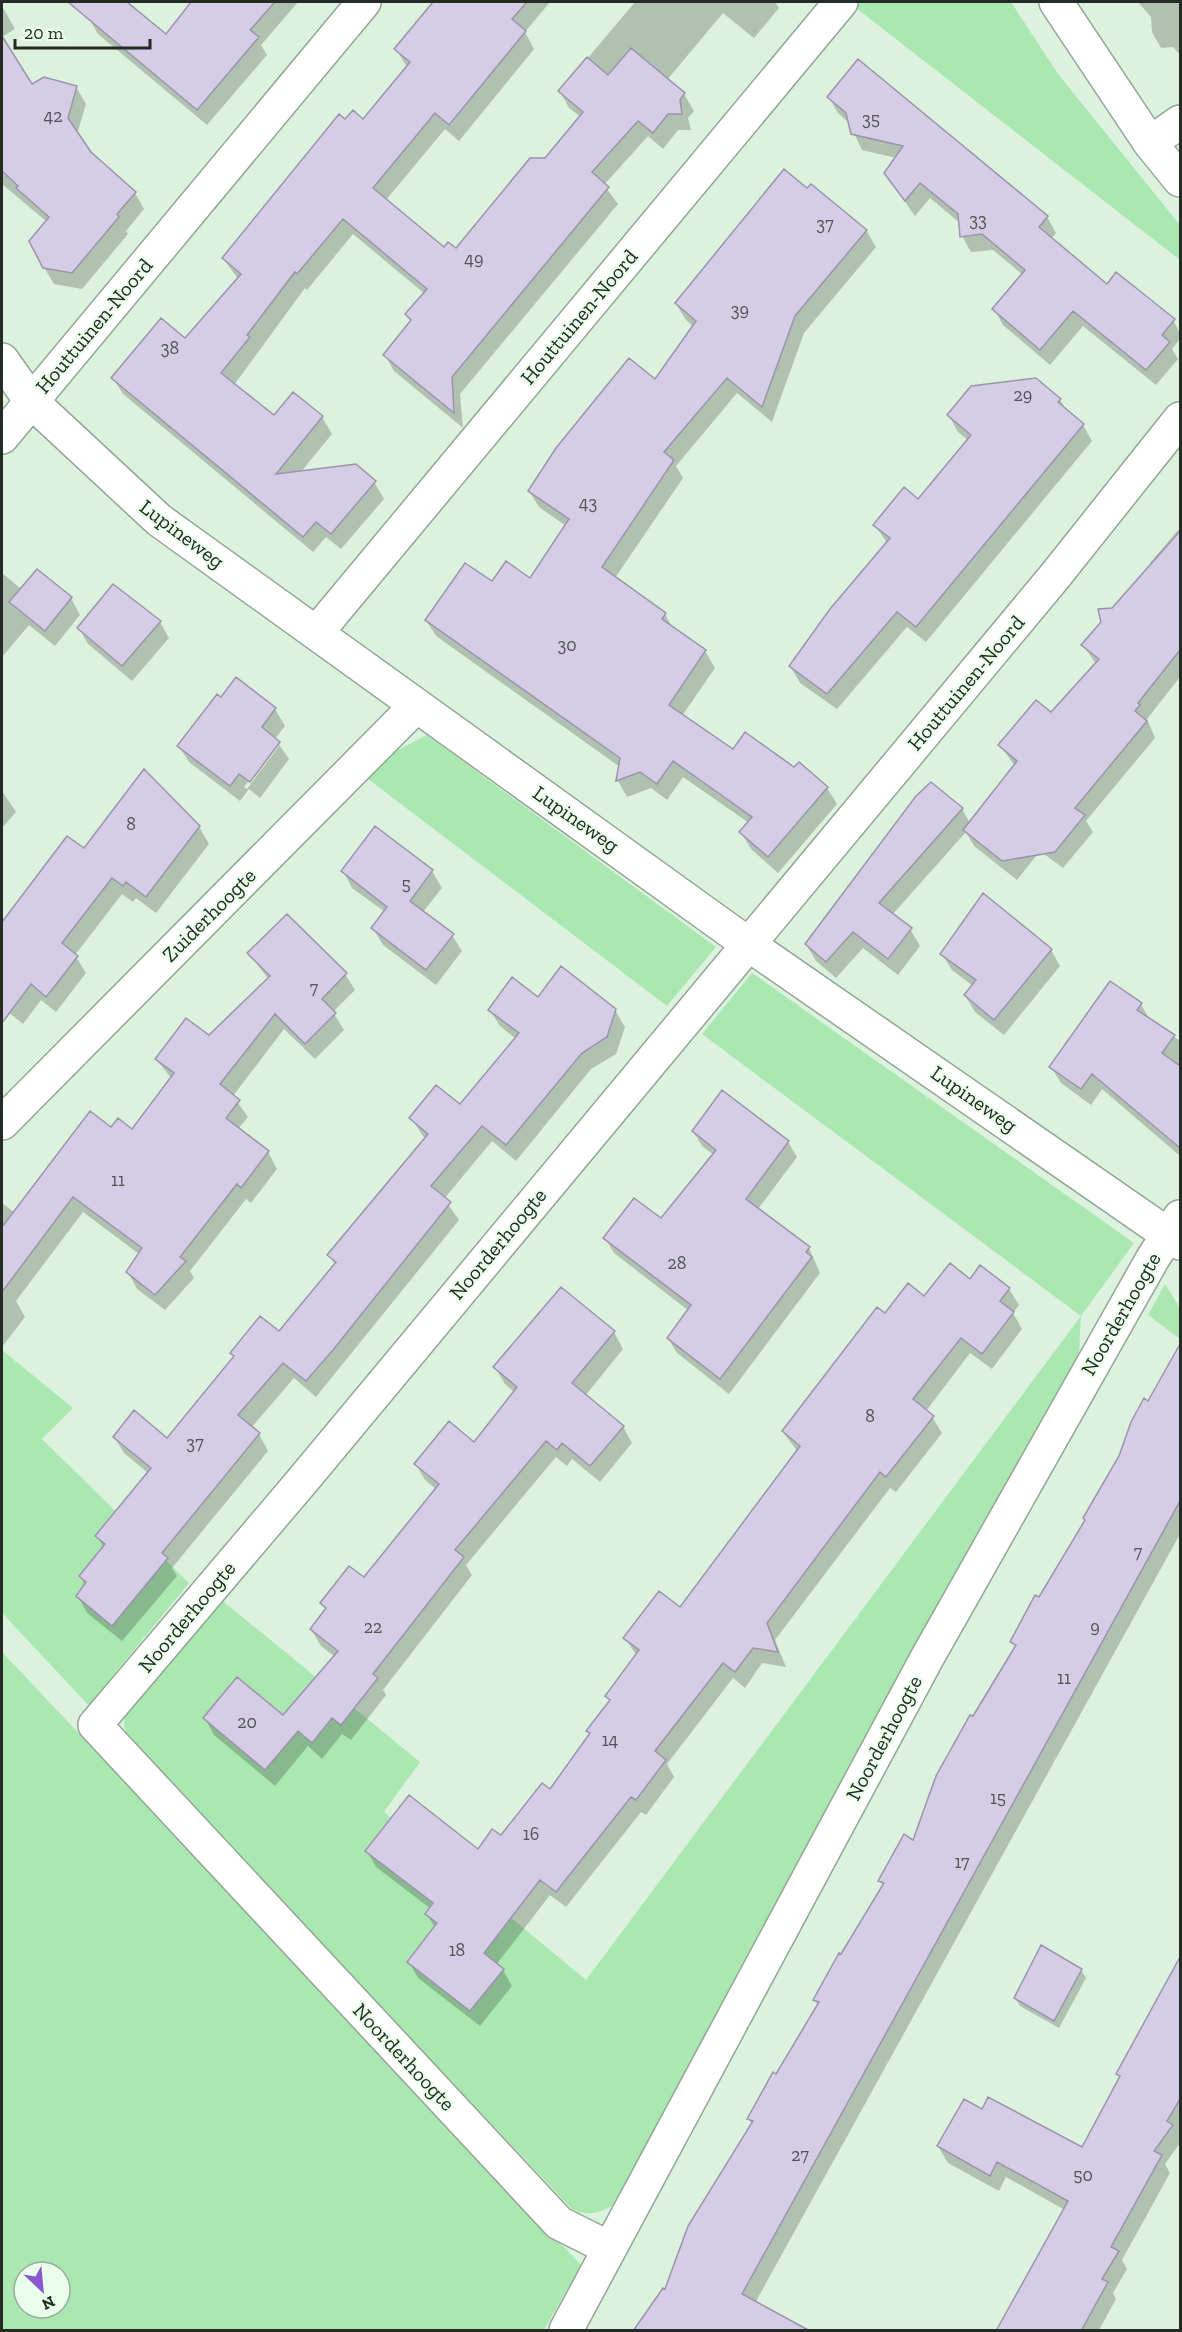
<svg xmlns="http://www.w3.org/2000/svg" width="1182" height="2332" viewBox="0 0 1182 2332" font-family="'Zilla Slab',serif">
<rect width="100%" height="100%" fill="#dcf2de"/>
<path fill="#abe7b1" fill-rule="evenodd" d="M861,2h150l47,72 122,151v35l-324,-252z
M427,735l289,212 -49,59 -299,-227 28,-28z
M752,973l382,270 -53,73 -3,52 -210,373 -255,464c-14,9 -26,11 -41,4l-438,-463c-9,-13 -12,-20 -8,-35l93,-113 201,164 -36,50 202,168 495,-664 -379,-282z
M1165,1284l15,24v31l-32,-24z
M2,1350l71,58 -31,31 147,144 -92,112 -4,15 -91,-97z
M2,1652l579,613 -37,65h-542zM24,2272h36v36h-36z"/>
<path fill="#0003" fill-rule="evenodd" d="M108,2h16l42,34 27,-34h105l-37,43 6,10 -60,70 -109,-91 -9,-16z
M435,2h115l-25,30 9,17 -75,92 -14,-12 -59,71 58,49 12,1 90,-91 35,-42 -12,-9 -9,-17 75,-89h140l4,6 -25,30 -31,-25 -56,67 17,14 10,17 -6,7 3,12h-13l-15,19 -15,-13 -44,49 14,19 -158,190 3,34 -69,-57 -9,-16 26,-33 -4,-7 18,-21 -72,-60 -46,56 -2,-2 -71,97 40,32 20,-23 28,23 10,17 -32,39 74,9 10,17 -43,50 -15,-12 -13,15 -190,-158 -10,-16 73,-38 52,-61 -15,-21 122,-137h18l44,-54 -11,-18z
M1138,2h42v53l-7,-8 -12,1 -9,-16 -1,-15z
M2,6l13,23 -13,8z
M44,79l32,8 10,17 -9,30 13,19 45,40 9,16 -18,22 2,3 -46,55 -28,-5 -10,-17 3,-45 -45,-38v-80z
M829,97l218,120 9,16 -5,6 56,47 66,34 7,13v6l-8,10 6,10 -22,26 -73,-59 -33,39 -47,-40 -9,-16 29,-34 -30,-25 -22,2 -9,-16 -1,-12 -31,-26 -15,18 -30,-43 11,-15 -34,-8 -13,-27 -11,-10z
M808,190l58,40 10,17 -72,86 -32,89 -35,-29 -61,73 7,12 -68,100 50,36 9,16 31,21 10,17 -33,48 51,35 61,18 33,19 10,16 -59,69 -27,-24 -10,-17 8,-9 -66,-46 -16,23 -16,-12 -24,9 -9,-16 2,-14 -184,-131 -10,-16 66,-36 38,-4 36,-54 -27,-19 -10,-16 126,-110 39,-54 -8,-7 -10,-16z
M1036,379l24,21 7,11 16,14 9,16 -166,201 -19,-15 -70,82 -37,-26 -9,-16 96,-124 -12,-18 43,-24 50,-61 -10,-8 -9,-16z
M1179,529l1,148 -33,42 8,19 -69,83 7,11 -30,36 -23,-17 -23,29 -43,-34 -8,-14 -74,83 18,14 10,17 -22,29 -35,-27 -27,30 -20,-17 -10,-17 156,-135 8,14 45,-57 -15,-21 51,-31 45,-50 -13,-19 69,-80 -2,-2z
M2,573l19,16 50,9 9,17 -25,31 -26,-21 -27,32z
M160,622l9,16 -37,43 -44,-37 -9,-16z
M236,679l39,30 10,17 -10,13 14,20 -29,39 -11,-9 -9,12 -51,-39 -10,-16zM275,746h4l-32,43 -3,-2z
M2,791l14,21 -14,16z
M199,827l10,17 -53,69 -20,-15 -3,4 -11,-8 -47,61 11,18 -30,39 -15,-12 -18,24 -21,-17v-82l66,-87 16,13z
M343,871h89l10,17 -19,24 29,23 10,16 -26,34 -53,-40 -10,-17 12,-16 -33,-24z
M1051,950l9,16 -56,69 -29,-23 -10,-17 8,-9 -21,-16 -10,-16z
M249,953l96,21 10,16 -22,22 11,18 -29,29 -31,-30 -51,67 15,21 -10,12 30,23 9,17 -26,34 -5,-4 -56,72 4,7 -29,32 -28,-21 -9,-17 11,-18 -56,-42 -67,89 9,16 -23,30v-144l13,10 96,-84 22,2 39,-52 -16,-20 53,-22 60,-57z
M539,999l76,11 10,17 -9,27 -25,15 -75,92 -24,-20 -48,58 15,21 -143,177 -22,-19 -43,50 8,6 9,17 -96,117 5,8 -55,65 -35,-28 -9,-17 8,-10 -6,-10 24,-28 -7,-12 51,-63 -24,-20 -10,-16 53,3 67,-82 -2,-5 47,-20 56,-68 -6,-10 96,-116 -14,-21 49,-12 56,-67 -16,-13 -10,-16z
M1141,1004l8,15 31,22v115l-78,-67 -11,16 -30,-22 -10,-16z
M693,1131l95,11 9,15 -39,52 51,39 11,25 -91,121 -52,-41 -9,-15 21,-27 -75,-58 -9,-15 56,-18 53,-65 -12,-9z
M981,1267l28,22 10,16 -6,8 9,16 -30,40 -22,-16 -44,58 6,6 10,16 -46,59 -6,-4 -115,152 11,27 -24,-4 -17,25 -12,-10 -66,86 7,13 -28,38 -5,-3 -75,95 -16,-12 -54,70 7,5 9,16 -32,40 -62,-48 -9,-16 26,-34 -8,-14 4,-5 -55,-42 -9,-16h111l23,-13 49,-47 40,-56 -2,-4 22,-29 -4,-6 31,-40 -12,-18 55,-29 118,-157 -15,-20 102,-117 85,-34z
M614,1332l9,17 -38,47 38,31 9,16 -32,39 -28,-23 -5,7 -11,-9 -90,108 6,10 -89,115 3,5 -35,45 -9,-6 -20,25 -14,-13 -33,40 -61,-51 -9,-17 78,-1 52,-60 -14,-11 -10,-17 15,-19 -4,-7 42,-24 73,-89 -12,-10 -9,-16 58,-20 41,-51 -10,-9 -10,-17z
M1160,1384l20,16v134l-425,769 -89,-12 86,-166 -3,-6 69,-113 -3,-6 69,-113 -4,-6 34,-39 60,-124 42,-70 -4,-6 74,-121z
M1180,1960v183l-15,21 5,9 -48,87 5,9 -14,24 3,6 -17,31h-95l61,-120 -59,-33 -7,14 -51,-28 -10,-17 44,-35 101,38 38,-70 -3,-5z
M1081,1970l5,8 -27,50 -39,-22 -5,-8z"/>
<path fill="#d5cde6" stroke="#9b94ab" stroke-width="1.5" d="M68,2h59l39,32 25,-32h84l-25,28 9,7 -62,73z
M433,2h94l-15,17 14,12 -77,94 -14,-12 -62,75 71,59 4,-5 8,6 74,-90h15l38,-46 -25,-21 29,-34 21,18 23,-27 54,45 -5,7 2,14h-14l-15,19 -15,-12 -46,51 17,15 -157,190 2,36 -71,-58 28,-35 -6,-6 22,-25 -84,-70 -46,55 -2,-2 -48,63 3,2 -29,36 53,42 19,-23 30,24 -47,58 80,-10 20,17 -45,53 -15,-12 -13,15 -192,-159 50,-60 24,20 56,-64 -19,-16 117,-144 6,5 8,-9 10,9 47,-57 -16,-13z
M2,36l30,48 12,-7 33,9 -9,32 23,34 45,40 -19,22 2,3 -47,56 -29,-5 -14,-27 20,-24 -33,-29 2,-2 -16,-15z
M858,59l190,157 -9,11 68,57 9,-12 59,47 -13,16 8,7 -24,28 -73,-59 -33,39 -48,-41 33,-39 -43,-36 -22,3 -2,-23 -38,-31 -15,18 -21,-28 19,-27 -52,-12 -5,-21 -19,-16z
M784,169l23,19 4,-4 56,46 -72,86 -33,91 -35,-29 -63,74 10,8 -72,107 64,46 -4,6 44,31 -37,55 64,44 12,-17 49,35 5,-5 29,25 -60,70 -29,-25 13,-15 -35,-25 -44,-31 -16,23 -17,-12 -24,9 4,-23 -195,-138 40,-57 27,18 14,-20 24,17 39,-59 -41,-28 28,-43 73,-90 26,21 41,-58 -21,-18z
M1036,378l25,21 -3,3 26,22 -168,203 -19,-15 -70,82 -38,-28 41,-57 60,-71 -17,-13 31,-38 14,12 53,-64 -24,-20 24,-29z
M1180,531v119l-42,53 2,2 -5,6 12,10 -72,87 10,7 -30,37 -53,9 -39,-31 54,-69 -19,-16 38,-45 15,12 48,-53 -18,-14 20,-23 -3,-13 14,-1z
M37,569l35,28 -27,34 -36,-29z
M113,584l48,37 -39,45 -45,-38z
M236,677l40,31 -14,19 18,15 -30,40 -11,-8 -9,12 -53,-40 40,-52 4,3z
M144,769l56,57 -54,71 -20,-15 -3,4 -11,-8 -50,65 16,13 -20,26 -12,15 -15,-13 -29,39v-101l65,-86 17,12z
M931,782l32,26 -84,95 33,25 -24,31 -35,-27 -27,30 -21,-18 111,-148z
M375,826l58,44 -23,31 44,33 -28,36 -55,-42 16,-21 -46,-36z
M983,893l69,56 -58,71 -30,-25 12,-15 -36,-26z
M287,914l60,59 -25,26 14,14 -31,31 -30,-30 -55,70 20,16 -14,18 43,33 -28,37 -4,-4 -57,73 6,4 -31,34 -29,-23 16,-24 -69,-51 -71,95v-65l88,-116 21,16 7,-9 14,11 42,-56 -19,-14 31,-41 23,17 61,-59 -23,-23z
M561,966l55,43 -9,28 -25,16 -76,92 -24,-19 -51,60 20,16 -118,148 -27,31 -23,-18 -45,52 22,18 -98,120 6,5 -56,68 -36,-30 10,-14 -7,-6 26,-32 -10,-8 56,-68 -38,-31 21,-27 33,28 67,-82 -4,-3 30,-37 19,15 57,-69 -9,-7 101,-121 -19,-16 27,-33 24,19 59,-71 -31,-23 24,-33 26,20z
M1110,981l32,22 -5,7 38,25 -13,18 18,13v82l-88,-74 -11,15 -32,-22z
M722,1090l67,51 -43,58 64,48 -4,5 6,5 -92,122 -53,-41 24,-33 -88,-67 31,-40 27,20 55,-68 -24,-19z
M950,1263l20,16 10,-14 30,23 -10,13 14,11 -32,42 -21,-16 -48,61 21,17 -48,61 -6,-5 -113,151 11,29 -25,-4 -18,24 -12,-9 -68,88 11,9 -30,40 -5,-3 -75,95 -16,-12 -56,73 20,16 -34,42 -63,-49 30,-39 -12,-9 8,-11 -68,-52 44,-56 69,54 14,-20 9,6 41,-52 8,6 40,-56 -4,-2 24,-31 -5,-4 34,-46 -16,-12 36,-47 21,16 120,-161 -18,-15 95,-124 8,6 23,-30 16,13z
M561,1287l54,44 -43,52 52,43 -34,40 -28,-23 -5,7 -11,-9 -91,109 9,7 -91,117 5,4 -37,47 -9,-7 -20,25 -14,-12 -33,39 -62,-52 34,-41 46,38 55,-64 -28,-22 16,-21 -6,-5 29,-37 15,11 75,-93 -25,-20 35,-43 25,21 43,-55 -24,-20z
M1180,1344v157l-438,793 68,37h-177l30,-43 2,1 23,-63 65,-105 -6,-2 26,-47 3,2 43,-72 -6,-2 26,-47 2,1 43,-71 -6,-2 26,-47 9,6 23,-64 34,-61 3,1 43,-71 -6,-3 25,-47 4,2 46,-77 -2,-2 36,-62 12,-34 13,-24 4,3z
M1041,1945l41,24 -28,52 -40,-23z
M1180,1957v142l-13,22 6,4 -19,26 8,4 -51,92 8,4 -17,28 6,3 -27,49h-85l72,-130 -71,-39 -7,14 -53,-30 27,-47 18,10 6,-12 94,50 38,-71 -4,-2z"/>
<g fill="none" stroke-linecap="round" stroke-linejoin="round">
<defs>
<path id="minor" d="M1056,2l94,141 30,37
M1150,143l30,-21
M2,360l29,41 128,119 589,424 432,299
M2,437l362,-435
M317,632l524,-630
M2,1123l414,-417
M609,2248l-50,-25 -464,-498 208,-245 752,-904 125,-157
M566,2330l361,-672 226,-400 27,-41"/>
</defs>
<use href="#minor" stroke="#92a694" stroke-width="36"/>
<use href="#minor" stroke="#fff" stroke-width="33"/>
</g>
<g text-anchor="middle" stroke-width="4.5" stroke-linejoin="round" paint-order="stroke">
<g font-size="18" fill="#505454">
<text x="53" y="122">42</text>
<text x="871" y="125">35</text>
<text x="978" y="226">33</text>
<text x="825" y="230">37</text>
<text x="474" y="265">49</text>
<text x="740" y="316">39</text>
<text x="170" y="354">38</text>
<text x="1023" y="401">29</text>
<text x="588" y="509">43</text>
<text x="567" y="651">30</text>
<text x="131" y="830">8</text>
<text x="406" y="890">5</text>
<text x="314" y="994">7</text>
<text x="118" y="1186">11</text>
<text x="677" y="1269">28</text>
<text x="870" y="1422">8</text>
<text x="195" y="1449">37</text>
<text x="1138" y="1558">7</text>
<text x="373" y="1633">22</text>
<text x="1095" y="1633">9</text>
<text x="1064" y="1684">11</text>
<text x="247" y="1728">20</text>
<text x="610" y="1746">14</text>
<text x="998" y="1804">15</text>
<text x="531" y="1840">16</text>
<text x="962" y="1868">17</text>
<text x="457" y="1956">18</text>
<text x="800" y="2161">27</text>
<text x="1083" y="2181">50</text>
</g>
<g font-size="21" fill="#232b24" stroke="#eaffeb">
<text transform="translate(579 317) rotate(-50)" y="7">Houttuinen-Noord</text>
<text transform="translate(94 326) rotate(-50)" y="7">Houttuinen-Noord</text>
<text transform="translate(182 534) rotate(37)" y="7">Lupineweg</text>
<text transform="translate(966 683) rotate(-50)" y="7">Houttuinen-Noord</text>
<text transform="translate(576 819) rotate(35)" y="7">Lupineweg</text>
<text transform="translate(209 915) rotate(-45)" y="7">Zuiderhoogte</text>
<text transform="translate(974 1099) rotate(35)" y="7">Lupineweg</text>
<text transform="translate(498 1244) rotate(-50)" y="7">Noorderhoogte</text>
<text transform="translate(1121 1314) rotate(-60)" y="7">Noorderhoogte</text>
<text transform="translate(187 1617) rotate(-50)" y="7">Noorderhoogte</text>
<text transform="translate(884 1738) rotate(-62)" y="7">Noorderhoogte</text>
<text transform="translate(404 2057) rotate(47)" y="7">Noorderhoogte</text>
</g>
</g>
<rect width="1182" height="2332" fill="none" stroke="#232b24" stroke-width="6"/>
<g transform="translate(42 2290) rotate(154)"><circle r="28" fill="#eaffeb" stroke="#9aaa9b" stroke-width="1.5"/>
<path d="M0-4.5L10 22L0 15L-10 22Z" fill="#8a58d1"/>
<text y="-9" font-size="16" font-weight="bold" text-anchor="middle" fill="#232b24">N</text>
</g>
<path d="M15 39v9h135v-9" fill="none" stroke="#232b24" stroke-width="3"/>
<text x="24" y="39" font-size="18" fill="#232b24" stroke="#eaffeb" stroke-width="4.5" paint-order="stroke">20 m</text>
</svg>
